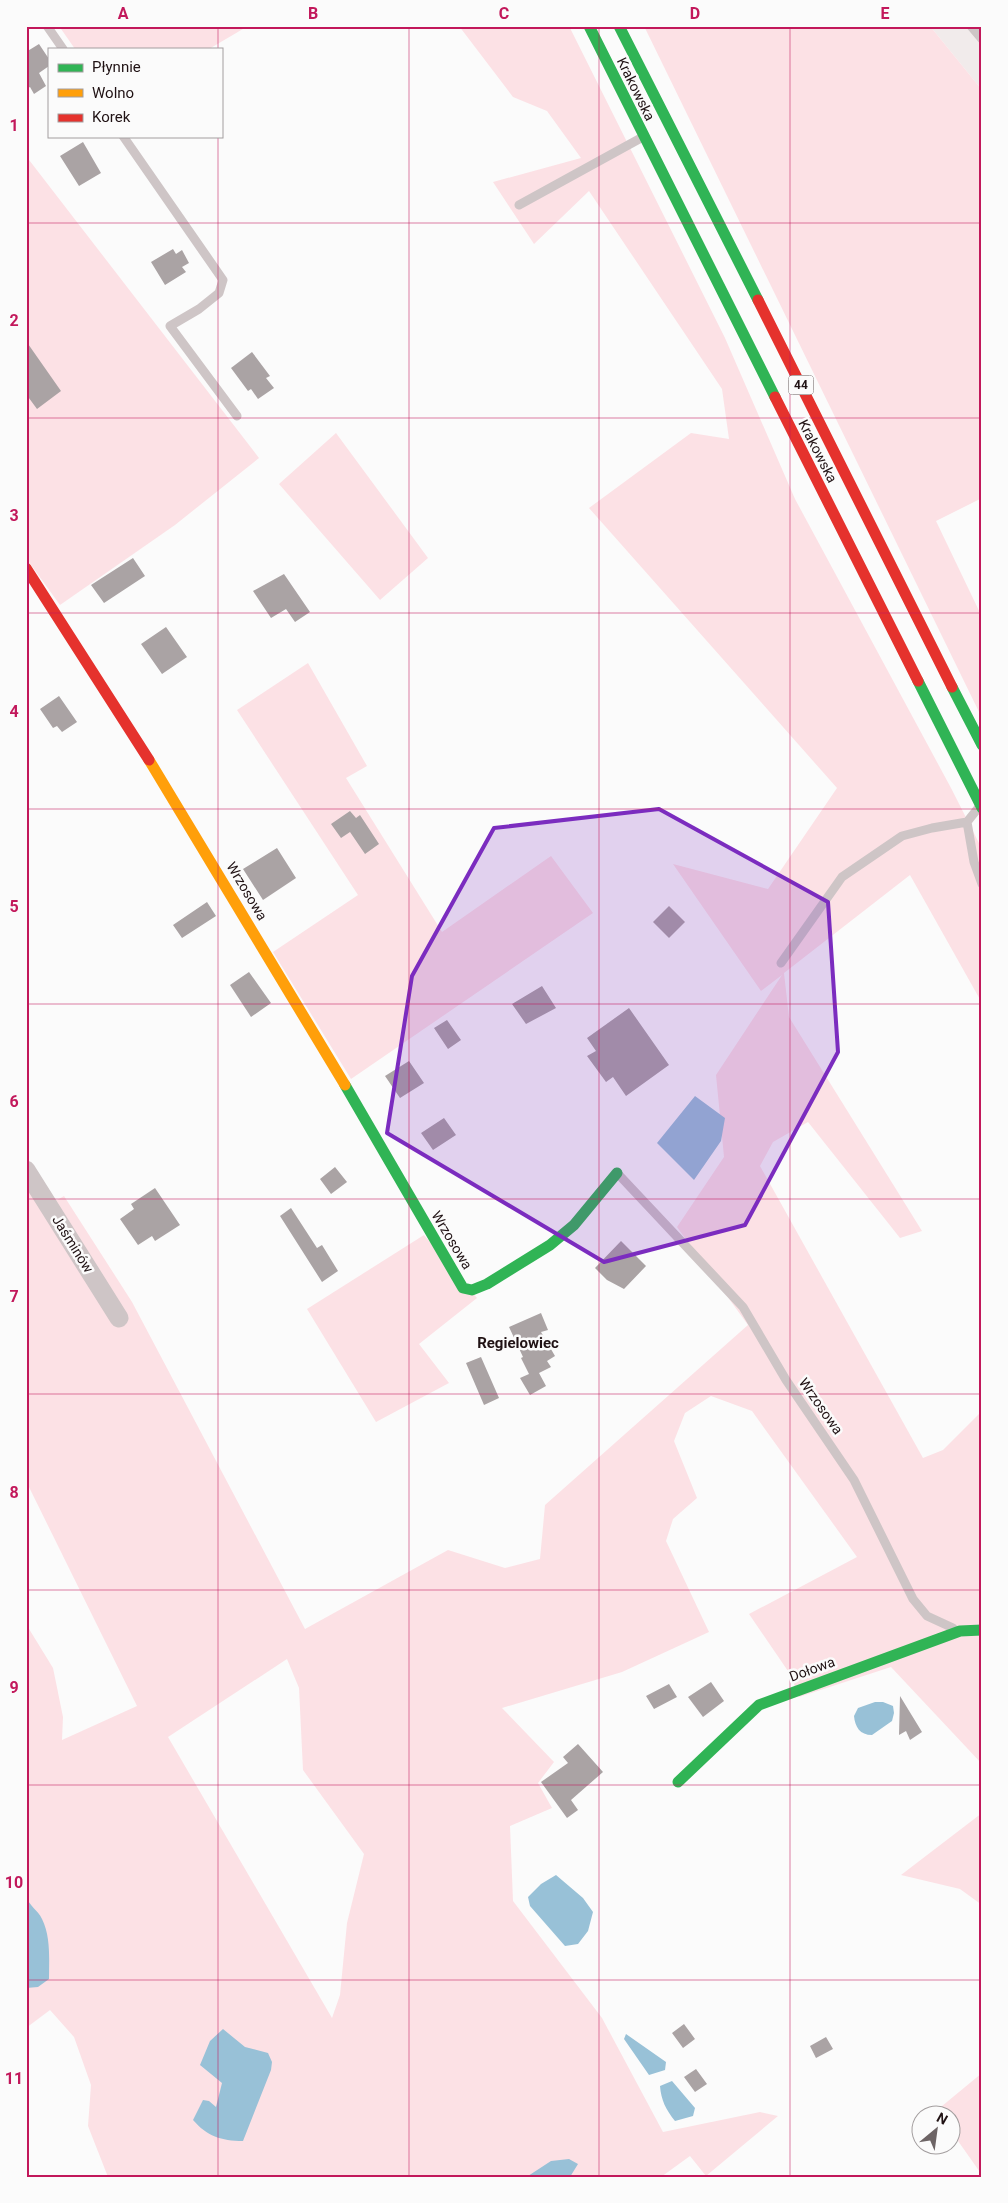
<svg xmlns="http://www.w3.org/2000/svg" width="1008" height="2203" viewBox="0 0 1008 2203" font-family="Roboto,sans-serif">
<rect width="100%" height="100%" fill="#fbfbfb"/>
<path fill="#f1ebeb" d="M930,26h52v64z"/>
<path fill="#fce1e5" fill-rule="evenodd" d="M59,26h189l-39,23h-134z
M459,26h110l156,312 70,161 156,289 31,61v154l-72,-128 -126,98 5,44 133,214 -22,7 -92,-116 -35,20 -13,24 163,292 20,-8 39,-39v353l-91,-97 -92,30 -9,-23 -41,-60 108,-57 -105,-146 -41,-15 -26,17 -11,28 23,57 -24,21 -7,22 43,91 -87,40 -120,36 52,54 -16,21 14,25 -42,18 3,75 89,117 61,114 97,-20 18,4 -72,60 -16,-20 -29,21h-553l-20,-51 3,-41 -17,-48 -24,-27 -24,18v-404l27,44 10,49 -1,23 75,-34 -111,-225v-292l3,-2 28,13 7,-4 68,106 173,327 143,-79 57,18 35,-9 5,-54 203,-180 -71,-98 47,-70 -8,-82 66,-100 -21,16 -88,-127 95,25 69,-101 -248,-280 102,-75 38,6 -7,-50 -133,-198 -55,53 -41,-62 88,-24 -34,-47 -34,-14zM287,1659l12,29 4,82 61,84 -17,69 -7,72 -8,23 -164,-281z
M644,26h286l52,64v408l-46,23 46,96v101z
M26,156l233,302 -84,67 -115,80 -34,-47z
M336,433l92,125 -48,42 -101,-116z
M308,663l59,103 -21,12 96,154 109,-76 42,57 -242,166 -78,-127 85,-57 -121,-185z
M424,1235l53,63 -58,46 30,39 -73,39 -69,-113z
M982,1813v92l-22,-16 -59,-14z
M982,2073v102l-31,-44 -1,-15 -11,-1 -3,-4z"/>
<path fill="#98c1d7" d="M695,1096l30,22 -4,23 -27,39 -37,-37z
M875,1702h8l10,4 1,7 -2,8 -20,14c-12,0 -17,-8 -18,-19l4,-8z
M556,1875l27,23 10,14 -5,19 -10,13 -13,2 -35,-40 -2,-9 13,-13z
M26,1896c3,10 12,14 16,23 9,18 7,41 7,60l-11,8 -12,1z
M223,2029l22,18 23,6 4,9 -1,8 -28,71c-22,0 -36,-5 -50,-21l10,-20 6,1 7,6 6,-24 -22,-18 10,-24z
M626,2034l40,28 -1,8 -16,5 -25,-36z
M672,2081l23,27 -2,8 -18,5c-9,-11 -14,-21 -15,-35z
M569,2159l9,5 -8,13 -42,-1 23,-15z"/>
<path fill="#aaa3a4" d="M39,44l10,15v7l-10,7 7,13 -12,8 -4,-7 -4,2v-37z
M83,142l18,31 -22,13 -19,-30z
M173,249l3,5 6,-4 7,13 -7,4 4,5 -21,13 -14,-23z
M26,341l35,50 -24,18 -11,-15z
M252,352l18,24 -4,2 8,10 -16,11 -7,-10 -3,2 -17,-23z
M133,558l12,18 -41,27 -13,-18z
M284,574l26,38 -15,10 -9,-13 -15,9 -18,-27z
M166,627l21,30 -25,17 -21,-30z
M59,696l18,26 -15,10 -5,-6 -4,2 -13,-19z
M350,811l6,7 4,-3 19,29 -14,10 -15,-22 -9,6 -10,-14z
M277,848l19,30 -33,22 -20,-31z
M207,902l9,14 -34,22 -9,-13z
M669,906l16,16 -16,16 -16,-16z
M249,972l22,31 -20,14 -21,-32z
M542,986l14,22 -30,16 -14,-20z
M629,1008l40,57 -43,31 -13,-19 -7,5 -19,-26 9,-5 -9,-13z
M447,1020l14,20 -13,9 -14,-21z
M409,1061l15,22 -24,15 -15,-22z
M444,1118l12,17 -23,15 -12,-17z
M335,1167l12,15 -16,12 -11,-15z
M155,1188l25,37 -25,16 -3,-5 -14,9 -18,-26 14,-10 -3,-5z
M291,1208l26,40 5,-3 16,26 -16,11 -42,-66z
M621,1241l25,25 -22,23 -17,-9 -12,-12z
M541,1313l7,17 -7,2 14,24 -8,5 4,6 -12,6 7,13 -16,9 -10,-17 9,-4 -8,-16 2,-1 -14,-30z
M481,1357l18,41 -15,7 -18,-42z
M711,1682l13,19 -21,16 -15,-20z
M669,1684l8,13 -23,12 -8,-13z
M900,1696l22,36 -12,8 -4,-9 -7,4z
M578,1744l25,28 -32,28 7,10 -11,8 -26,-36 27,-19 -5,-6z
M684,2024l11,15 -12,9 -11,-15z
M826,2037l7,12 -17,9 -6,-12z
M696,2069l11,15 -12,8 -11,-15z"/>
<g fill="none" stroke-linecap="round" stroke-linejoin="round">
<path stroke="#cec5c6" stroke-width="9" d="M47,26l16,23
M971,26l11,13
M123,136l100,144 -4,13 -20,16 -29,17 67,90
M519,205l122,-67
M967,822l7,40 8,22
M781,963l61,-86 60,-41 30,-8 35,-6 12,-15
M619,1175l124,132 43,73 68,100 59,119 14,17 26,12"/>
<path stroke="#cec5c6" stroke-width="19" d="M26,1170l93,148"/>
<path stroke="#30b455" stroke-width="11" d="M589,26l186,371
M619,26l139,274
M918,681l64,127
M952,687l30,58
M345,1085l118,203 9,2 15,-6 63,-39 24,-20 43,-52
M678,1782l81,-77 201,-74 22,-1"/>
<path stroke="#ff9f0a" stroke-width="11" d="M149,760l196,325"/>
<path stroke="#e5322d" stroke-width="11" d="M758,300l194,387
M775,397l143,284
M26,568l123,192"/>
</g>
<path fill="#7b2cbf" fill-opacity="0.2" stroke="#7b2cbf" stroke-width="4" stroke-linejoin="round" d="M659,809l169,93 10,150 -93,173 -141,37 -217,-129 25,-157 82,-148z"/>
<path fill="none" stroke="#c2185b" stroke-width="1" stroke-opacity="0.55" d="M218,26v23M409,26v2151M599,26v2151M790,26v2151M218,136v2041M26,223h956M26,418h956M26,613h956M26,809h956M26,1004h956M26,1199h956M26,1394h956M26,1590h956M26,1785h956M26,1980h956"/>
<g text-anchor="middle" stroke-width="5" stroke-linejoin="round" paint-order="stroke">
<rect fill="#fbfbfb" stroke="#625859" stroke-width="1" x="788.5" y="375.5" width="25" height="19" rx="4"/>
<g font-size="12" font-weight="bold" fill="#201214">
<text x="801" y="389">44</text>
</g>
<g font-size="14" fill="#201214" stroke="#fbfbfb">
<text transform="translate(636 89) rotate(64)" y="5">Krakowska</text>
<text transform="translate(818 451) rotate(63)" y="5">Krakowska</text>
<text transform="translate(247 891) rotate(59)" y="5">Wrzosowa</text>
<text transform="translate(452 1240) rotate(59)" y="5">Wrzosowa</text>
<text transform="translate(73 1244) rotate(58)" y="5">Jaśminów</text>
<text transform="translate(821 1406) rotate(55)" y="5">Wrzosowa</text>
<text transform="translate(812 1669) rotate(-20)" y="5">Dołowa</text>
</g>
<g font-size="15" font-weight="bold" fill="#201214" stroke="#fbfbfb">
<text x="518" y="1348">Regielowiec</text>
</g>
</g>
<rect width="1008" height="2203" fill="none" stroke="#fbfbfb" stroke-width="55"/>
<rect x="48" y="48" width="175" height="90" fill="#fbfbfb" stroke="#a39e9f"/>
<rect x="58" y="64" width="25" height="8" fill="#30b455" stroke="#a39e9f"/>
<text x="92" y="72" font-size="15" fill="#201214">Płynnie</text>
<rect x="58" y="89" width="25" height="8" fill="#ff9f0a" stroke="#a39e9f"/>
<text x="92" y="98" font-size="15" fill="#201214">Wolno</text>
<rect x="58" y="114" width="25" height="8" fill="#e5322d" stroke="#a39e9f"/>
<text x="92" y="122" font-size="15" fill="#201214">Korek</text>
<g transform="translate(936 2130) rotate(29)"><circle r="24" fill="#fbfbfb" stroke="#a39e9f"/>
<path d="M0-4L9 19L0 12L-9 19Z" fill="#6d6465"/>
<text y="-8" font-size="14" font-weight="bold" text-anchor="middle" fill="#201214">N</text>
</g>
<rect x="28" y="28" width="952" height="2148" fill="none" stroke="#c2185b" stroke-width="2"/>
<g font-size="16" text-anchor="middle" font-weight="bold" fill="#c2185b">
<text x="123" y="19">A</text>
<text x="313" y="19">B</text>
<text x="504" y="19">C</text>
<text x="695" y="19">D</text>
<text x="885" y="19">E</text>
<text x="14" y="131">1</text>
<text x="14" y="326">2</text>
<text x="14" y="521">3</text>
<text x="14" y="717">4</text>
<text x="14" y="912">5</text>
<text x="14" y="1107">6</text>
<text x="14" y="1302">7</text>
<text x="14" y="1498">8</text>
<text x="14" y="1693">9</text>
<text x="14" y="1888">10</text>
<text x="14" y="2084">11</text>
</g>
</svg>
